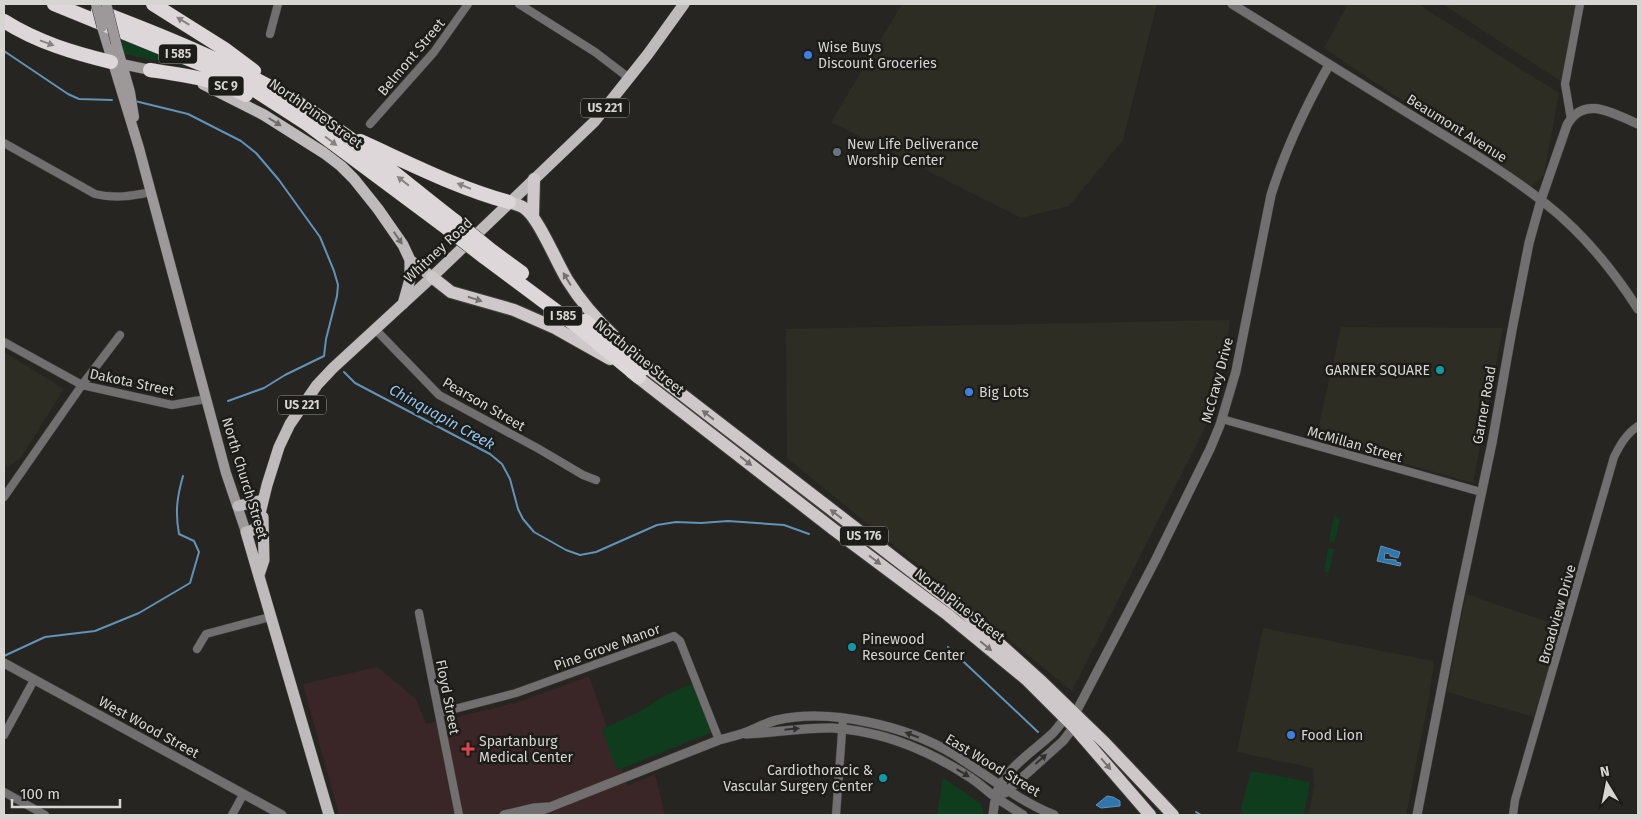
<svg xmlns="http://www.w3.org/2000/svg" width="1642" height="819" viewBox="0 0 1642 819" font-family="'Fira Sans',sans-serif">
<rect width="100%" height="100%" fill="#262521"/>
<path fill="#2e2d23" d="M902,4h255l-34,136 -54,66 -48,12 -190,-96z
M1348,4h70l141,89 -15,82 -13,12 -207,-139z
M1443,4h134l-14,79z
M1230,320l-11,80 -147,291 -285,-233 -1,-129z
M1341,327l162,1 -30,155 -157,-45z
M4,352l60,37 -44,70 -16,9z
M1466,594l88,30 5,10 -25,83 -87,-25z
M1263,628l171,33 -5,37 -23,117h-97l5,-29 -1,-18 -76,-16z"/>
<path fill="#3a2626" d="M377,667l39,32 10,25 93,-22 70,-26 39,110 27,-12 10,41h-326l-36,-131z"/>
<path fill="#103c1e" d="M117,31l117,50 -54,-16 -56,-11z
M1334,516l6,2 -5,24 -6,-1z
M1328,548l6,1 -5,24 -5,-1z
M693,683l19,49 -94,38 -6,-13 -10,-28 35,-16 25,-16z
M1251,771l59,11 -6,33h-60l-3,-7z
M943,778l38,26 2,6v5h-46z"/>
<path fill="#2f76ac" stroke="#6192b7" d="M1381,546l19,6 -2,6 -8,-2v-2l-5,-1 -1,6 12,1v2l5,1 -1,3 -23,-5z
M1107,796l6,1 7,4v5l-19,2 -5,-3z"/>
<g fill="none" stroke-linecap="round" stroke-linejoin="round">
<path stroke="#6192b7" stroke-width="2" d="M4,51l64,43 11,5 33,1
M135,101l53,13 53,27 15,12 23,27 41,57 14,34 4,14 -1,11 -11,43 -2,17
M344,372l11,11 135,71 12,10 8,15 8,30 5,10 11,13 32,18 14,5 16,-3 61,-27 19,-3 25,1 27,-2 56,4 25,9
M228,401l36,-13 21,-13 39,-19
M948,647l90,85
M4,656l41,-19 50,-6 44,-18 51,-30 9,-31 -5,-11 -15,-7c-4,-22 -2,-37 4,-58
M1196,812l5,3"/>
<defs>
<path id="minor" d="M519,4l76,48 34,26
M270,34l8,-30
M1571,119l-6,-35 15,-80
M370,124l64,-72 34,-48
M4,143l91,51c19,5 36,2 56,-2
M375,329l64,66 100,54 44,26 13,5
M4,342l78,43 90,20 34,-6
M1222,419l259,73
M4,497l78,-112 38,-50
M419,613l40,202
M197,649l9,-15 64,-17
M439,713l77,-20 158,-57 6,5 39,99
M4,735l30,-55
M4,792l41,23
M232,815l11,-20
M836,815l7,-97
M1513,815l2,-15 99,-343c6,-12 12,-23 24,-31"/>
<path id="tertiary" d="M1232,4c57,35 114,71 171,106 48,30 99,59 143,94 37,29 67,66 92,105
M4,663l278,152
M1075,714l81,-155 54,-110 10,-24 16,-54 35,-176c14,-45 35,-89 58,-130
M746,734c29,-1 58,-7 87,-6 49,3 97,23 138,50 9,6 17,14 27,21 8,5 17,11 25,16
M1005,793l58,-52 13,-17
M504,815l30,-7 13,-1
M530,815l189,-75c8,-2 15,-4 22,-6 13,-4 23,-11 36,-14 53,-12 130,6 176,34 34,21 64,46 101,61
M993,815c1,-8 2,-19 5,-26 12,-24 36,-38 55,-56 6,-6 9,-13 16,-17
M1417,815l40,-206 35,-166 20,-113 17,-87 12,-43 26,-75c17,-31 47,-11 71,-1"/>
<path id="secondary" d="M102,27l37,121 87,325 20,59
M116,43l14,49 4,25
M117,63l33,7"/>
<path id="primary" d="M203,84l61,31 60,38 17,13 13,13 24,30 25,36 7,15 22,17
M403,304l7,-25v-19
M238,506l25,-6
M259,575l5,-15 -1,-43
M329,815l-83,-283 7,-2 4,-4 10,-41 12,-38 11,-23 27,-39 16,-17 99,-91 162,-155 54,-68 36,-50"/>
<path id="trunk" d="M509,202c5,2 11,3 15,6 14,8 33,56 44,73 13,21 29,39 47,56
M533,217l1,-38
M432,277l19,15 63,18 41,18 55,31
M640,362l323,249 79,71 63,61 68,72
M631,372l202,157 115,86 78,64 48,48 76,88"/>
<path id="motorway" d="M54,4l164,67 35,18 54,35 141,105
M153,4l73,46 28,21
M98,11c63,24 125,49 183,82 63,36 117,84 174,128
M4,21c33,21 70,32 107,41
M150,70c33,5 66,9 96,25
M360,141c49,22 97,47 149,61
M492,251l30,22
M484,257l98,73 57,47
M585,321l61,47"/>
</defs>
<use href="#minor" stroke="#42413d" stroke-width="9"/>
<use href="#tertiary" stroke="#42413d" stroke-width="10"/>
<use href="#secondary" stroke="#42413d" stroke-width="11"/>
<use href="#primary" stroke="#42413d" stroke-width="12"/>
<use href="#trunk" stroke="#42413d" stroke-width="14"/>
<use href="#motorway" stroke="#42413d" stroke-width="15"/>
<use href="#minor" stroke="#716f6f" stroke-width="8"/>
<use href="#tertiary" stroke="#716f6f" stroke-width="9"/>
<use href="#secondary" stroke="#9d999a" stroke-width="10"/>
<use href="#primary" stroke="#bfbabb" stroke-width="11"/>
<use href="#trunk" stroke="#cec8ca" stroke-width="12"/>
<use href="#motorway" stroke="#ded7d9" stroke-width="14"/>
<defs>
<path id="secondary-bridge" d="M96,4l6,23
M107,7l9,36"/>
<path id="motorway-bridge" d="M455,221l37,30
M448,229l36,28"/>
</defs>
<use href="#secondary-bridge" stroke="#42413d" stroke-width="11" stroke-linecap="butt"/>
<use href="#motorway-bridge" stroke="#42413d" stroke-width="15" stroke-linecap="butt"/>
<use href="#secondary-bridge" stroke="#9d999a" stroke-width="10"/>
<use href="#motorway-bridge" stroke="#ded7d9" stroke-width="14"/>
</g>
<defs><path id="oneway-solid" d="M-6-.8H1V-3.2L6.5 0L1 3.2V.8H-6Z" transform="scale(1.25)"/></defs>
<g fill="#878382">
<use href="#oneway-solid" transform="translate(183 21) rotate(-149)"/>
<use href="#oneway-solid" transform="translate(47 43) rotate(20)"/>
<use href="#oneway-solid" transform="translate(331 141) rotate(37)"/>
<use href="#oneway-solid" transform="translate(403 181) rotate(-142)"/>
<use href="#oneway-solid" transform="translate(464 186) rotate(-158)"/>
</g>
<g fill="#6e6b6a">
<use href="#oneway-solid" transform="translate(275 122) rotate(32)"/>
<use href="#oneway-solid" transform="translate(398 238) rotate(56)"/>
</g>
<g fill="#757271">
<use href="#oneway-solid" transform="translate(567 279) rotate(-121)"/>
<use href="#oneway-solid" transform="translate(475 299) rotate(17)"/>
<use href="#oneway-solid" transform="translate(708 415) rotate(-142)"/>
<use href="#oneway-solid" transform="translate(746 461) rotate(38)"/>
<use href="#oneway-solid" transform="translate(836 514) rotate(-142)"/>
<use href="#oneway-solid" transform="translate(875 560) rotate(37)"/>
<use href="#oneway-solid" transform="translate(986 646) rotate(40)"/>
<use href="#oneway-solid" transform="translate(1106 764) rotate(49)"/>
</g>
<g fill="#31312e">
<use href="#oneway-solid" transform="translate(792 729) rotate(-6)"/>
<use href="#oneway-solid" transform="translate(912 735) rotate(-159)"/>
<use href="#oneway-solid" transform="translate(1041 759) rotate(-41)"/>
<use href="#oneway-solid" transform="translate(963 773) rotate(31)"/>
</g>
<g fill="#3f7fe0" stroke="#1c1c18" stroke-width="2">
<circle cx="808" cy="55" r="5"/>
<circle cx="969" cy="392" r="5"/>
<circle cx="1291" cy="735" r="5"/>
</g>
<circle fill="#6b7280" stroke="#1c1c18" stroke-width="2" cx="837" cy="152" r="5"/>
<g fill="#0f9aa8" stroke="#1c1c18" stroke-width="2">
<circle cx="1440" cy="370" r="5"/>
<circle cx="852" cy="647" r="5"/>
<circle cx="883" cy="778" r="5"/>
</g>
<path fill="#e0444e" stroke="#1c1c18" stroke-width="2" d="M465.5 741.5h5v5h5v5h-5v5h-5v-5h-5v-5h5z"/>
<g text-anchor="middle" stroke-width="5" stroke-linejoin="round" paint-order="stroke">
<g fill="#1c1c18" stroke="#9e9e9a" stroke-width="1">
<rect x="159" y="44.5" width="38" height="19" rx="4"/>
<rect x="208.5" y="76.5" width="35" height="19" rx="4"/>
<rect x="581" y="98.5" width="48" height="19" rx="4"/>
<rect x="544" y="306.5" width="38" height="19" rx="4"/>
<rect x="278" y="395.5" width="48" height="19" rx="4"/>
<rect x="840" y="526.5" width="48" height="19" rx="4"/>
</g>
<g font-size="12" font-weight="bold" fill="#d6d5d2">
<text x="178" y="58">I 585</text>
<text x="226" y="90">SC 9</text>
<text x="605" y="112">US 221</text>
<text x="563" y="320">I 585</text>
<text x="302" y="409">US 221</text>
<text x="864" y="540">US 176</text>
</g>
<g font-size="14" fill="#d6d5d2" stroke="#1c1c18" text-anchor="start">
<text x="818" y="52">Wise Buys<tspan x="818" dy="16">Discount Groceries</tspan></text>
<text x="847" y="149">New Life Deliverance<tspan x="847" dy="16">Worship Center</tspan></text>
<text x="1430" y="375" text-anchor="end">GARNER SQUARE</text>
<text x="979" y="397">Big Lots</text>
<text x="862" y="644">Pinewood<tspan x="862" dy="16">Resource Center</tspan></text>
<text x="1301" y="740">Food Lion</text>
<text x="479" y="746">Spartanburg<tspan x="479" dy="16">Medical Center</tspan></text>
<text x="873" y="775" text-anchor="end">Cardiothoracic &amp;<tspan x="873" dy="16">Vascular Surgery Center</tspan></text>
</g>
<g font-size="14" fill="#d6d5d2" stroke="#1c1c18">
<text transform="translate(411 57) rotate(-50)" y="5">Belmont Street</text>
<text transform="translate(316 113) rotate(35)" y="5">North Pine Street</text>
<text transform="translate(1457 128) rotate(32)" y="5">Beaumont Avenue</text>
<text transform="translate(438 250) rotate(-43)" y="5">Whitney Road</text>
<text transform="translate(640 357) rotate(39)" y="5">North Pine Street</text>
<text transform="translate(1217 380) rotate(-75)" y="5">McCravy Drive</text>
<text transform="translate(132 382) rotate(12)" y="5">Dakota Street</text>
<text transform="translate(484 404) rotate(30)" y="5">Pearson Street</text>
<text transform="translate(1484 405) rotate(-80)" y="5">Garner Road</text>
<text transform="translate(1355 444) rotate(16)" y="5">McMillan Street</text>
<text transform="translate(245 478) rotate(73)" y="5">North Church Street</text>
<text transform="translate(960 605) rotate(38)" y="5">North Pine Street</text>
<text transform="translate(1557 614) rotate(-74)" y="5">Broadview Drive</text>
<text transform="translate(607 647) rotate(-20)" y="5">Pine Grove Manor</text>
<text transform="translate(448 697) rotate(79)" y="5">Floyd Street</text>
<text transform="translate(149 727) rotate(29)" y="5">West Wood Street</text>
<text transform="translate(993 765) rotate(31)" y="5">East Wood Street</text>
</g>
<g font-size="15" font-style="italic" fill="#92c7f4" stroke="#1c1c18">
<text transform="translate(442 417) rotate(29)" y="5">Chinquapin Creek</text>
</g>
</g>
<rect width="1642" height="819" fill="none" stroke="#d6d5d2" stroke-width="10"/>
<g transform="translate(1607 784) rotate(350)" stroke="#1c1c18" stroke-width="4" paint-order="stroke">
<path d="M0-4L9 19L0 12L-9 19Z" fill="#d6d5d2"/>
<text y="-8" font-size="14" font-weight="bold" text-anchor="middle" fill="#d6d5d2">N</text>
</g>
<path d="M12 799v8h108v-8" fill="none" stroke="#d6d5d2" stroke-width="2.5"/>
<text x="20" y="799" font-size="15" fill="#d6d5d2" stroke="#1c1c18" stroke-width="4" paint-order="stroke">100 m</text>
</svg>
